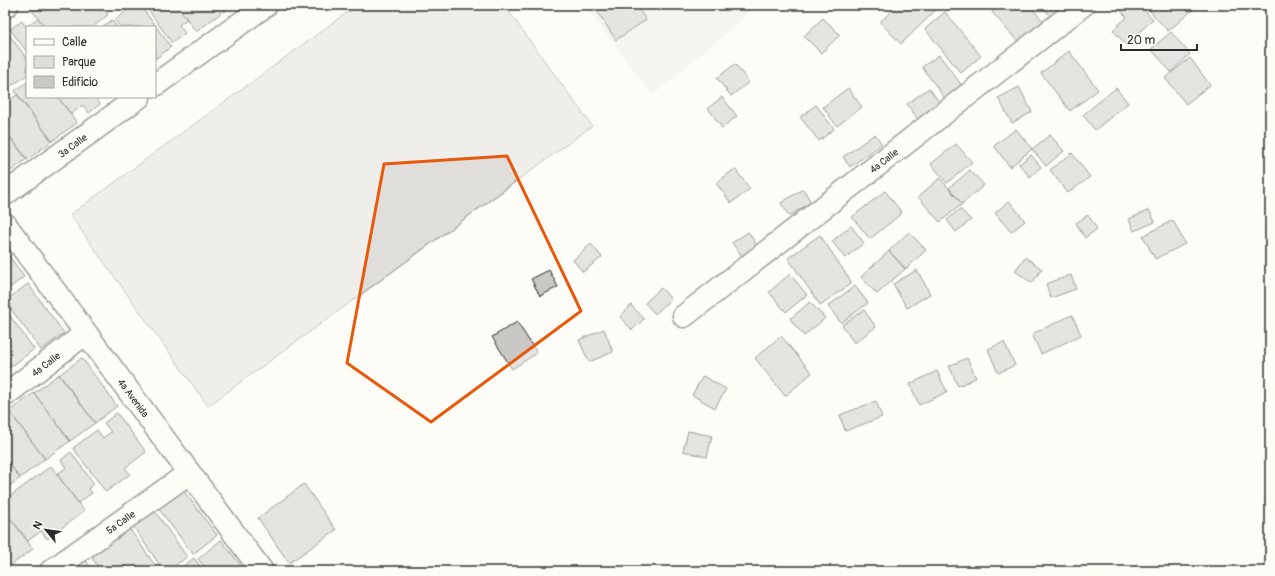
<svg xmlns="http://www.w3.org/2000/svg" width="1275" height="576" viewBox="0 0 1275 576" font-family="Pangolin,sans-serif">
<rect width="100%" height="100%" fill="#fdfcf7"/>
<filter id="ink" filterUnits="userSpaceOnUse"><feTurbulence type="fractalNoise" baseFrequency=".025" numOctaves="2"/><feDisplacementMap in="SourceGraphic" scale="8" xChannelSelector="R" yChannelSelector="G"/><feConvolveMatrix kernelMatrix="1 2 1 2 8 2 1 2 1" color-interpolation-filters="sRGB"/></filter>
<g filter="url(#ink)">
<path fill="#edece8" d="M584,5h174l-105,90z"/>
<path fill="#dfdeda" stroke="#858482" d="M357,5h147l88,121 -384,280 -138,-191z"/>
<path fill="#c9c8c4" stroke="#2b2b2b" d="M28,5h73l7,10 -15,12h-48z
M134,5h6l31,42 -16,12v-32h-35l-5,-7z
M151,5h26l10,14 -8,6 6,8 -13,10 -25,-35z
M177,5h38l6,8 -25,19z
M219,5h14l-9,7z
M593,5h43l10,15 -30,20z
M898,5h41l1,1 -39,38 -21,-22z
M1000,5h29l14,16 -25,21 -26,-30z
M1041,5h31l-18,15z
M1127,5h12l14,14 -27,26 -13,-15 14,-13 -6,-6z
M1155,5h38l2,3 -27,23 -19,-21z
M945,12l36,44 -20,17 -36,-44z
M38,18l7,9h-18v25l-17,-23 12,-8 4,6z
M823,18l17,17 -19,18 -17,-17z
M112,20l5,7h-15z
M7,32l20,27v16l-14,10 -8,-10v-42z
M1171,32l19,22 -19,18 -20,-23z
M1069,51l29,39 -28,21 -29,-38z
M939,55l24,32 -17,13 -24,-33z
M1190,58l20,27 -24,19 -21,-26z
M735,64l14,18 -18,14 -14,-18z
M5,80l6,8 -6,5z
M27,82v15h31l19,26 -25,18 -37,-50z
M1019,87l13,25 -20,11 -14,-25z
M848,88l14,19 -25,19 -14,-19z
M929,88l12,17 -22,16 -12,-17z
M1116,88l12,15 -33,27 -12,-15z
M17,95l35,46 -25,19 -22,-30v-27z
M58,97h37l5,7 -11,9 -6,-8 -12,9z
M722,97l15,19 -15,12 -14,-20z
M816,105l18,24 -15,12 -19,-24z
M1016,129l16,20 -22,18 -16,-21z
M5,130l22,29 -22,16z
M875,134l7,10 -32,23 -7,-10z
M1050,135l14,16 -18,15 -14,-17z
M956,144l16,18 -25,21 -16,-19z
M1072,153l18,24 -22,16 -18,-23z
M1031,155l10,12 -11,10 -11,-13z
M735,169l15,20 -19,14 -15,-20z
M970,170l14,15 -22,19 -13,-16z
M940,178l22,26 -22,18 -22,-25z
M803,189l8,13 -22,14 -8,-13z
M885,191l17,22 -32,26 -18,-22z
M1009,201l16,20 -14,11 -16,-19z
M960,209l11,11 -15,12 -9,-12z
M1149,210l6,12 -21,9 -5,-12z
M1088,215l9,14 -12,9 -9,-15z
M1173,220l12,24 -30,15 -12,-23z
M851,226l13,17 -19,15 -13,-17z
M748,232l9,13 -15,11 -10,-13z
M909,232l17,18 -20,19 -17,-18z
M820,235l32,48 -32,22 -32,-47z
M591,244l11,13 -19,15 -10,-12z
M5,250l19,27 -19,14z
M889,251l16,18 -28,25 -16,-17z
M1025,257l17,12 -10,14 -17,-12z
M549,270l9,17 -18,9 -9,-17z
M917,270l13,24 -23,14 -14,-24z
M790,274l17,21 -21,17 -17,-20z
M1071,275l5,14 -25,9 -5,-14z
M28,284l36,49 -23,17 -36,-49z
M855,286l13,17 -27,20 -13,-17z
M661,288l10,11 -16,15 -10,-11z
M810,302l15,16 -21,18 -14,-17z
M631,305l13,14 -12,11 -12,-13z
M5,309l29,40 -22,17 -7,-10z
M864,310l12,17 -22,16 -12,-18z
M1072,315l9,20 -40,19 -9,-20z
M517,322l20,31 -25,16 -20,-32z
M604,329l9,23 -24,10 -10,-22z
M781,336l31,37 -27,23 -30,-38z
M1004,342l11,23 -17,8 -10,-24z
M5,356l7,10 -7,5z
M82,358l35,48 -22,17 -36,-48z
M967,358l9,20 -18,8 -9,-20z
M937,371l10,21 -28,13 -9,-21z
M59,374l36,49 -25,18 -36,-48z
M703,376l23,13 -11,19 -23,-13z
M34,393l36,48 -25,18 -36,-48z
M876,401l6,16 -37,14 -5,-16z
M9,411l36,48 -25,19 -15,-20v-43z
M117,413l29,39 -21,16 5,6 -24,18 -33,-44 24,-18 6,8 8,-6 -7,-9z
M688,431l24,5 -5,21 -24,-6z
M71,452l23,32 -6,4 4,5 -14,10 -21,-29 9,-6 -5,-8z
M5,458l15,20 -14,11 -1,-1z
M51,466l33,45 -37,28 -6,-8 -13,10 -23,-30v-11z
M304,484l32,46 -47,33 -31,-45z
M182,489l35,46 -24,19 -35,-46z
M152,507l35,50 -20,14h-3l-34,-49z
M5,511l28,38 -23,17 -5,-6z
M129,528l30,43h-58l-11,-16z
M221,540l24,31h-37l-10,-12z
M194,558l10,13h-27z
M85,559l8,12h-26z"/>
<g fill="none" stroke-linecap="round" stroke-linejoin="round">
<defs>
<g id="street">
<path d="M5,6l2,-1"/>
<path d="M155,85l111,-80"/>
<path id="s1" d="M5,194l134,-97"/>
<path id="s2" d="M5,224l257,347"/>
<path id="s3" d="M684,316l399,-311"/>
<path id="s4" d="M5,395l81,-62"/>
<path id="s5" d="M51,571l138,-98"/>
</g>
</defs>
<use href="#street" stroke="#2b2b2b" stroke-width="25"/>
<use href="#street" stroke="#fdfcf7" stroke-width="22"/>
</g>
</g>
<path d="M0 0H1275V576H0ZM507,156l74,155 -150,111 -84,-59 37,-199z" fill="#fdfcf7" fill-opacity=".55" fill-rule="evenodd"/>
<path fill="none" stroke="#e8590c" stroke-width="3" stroke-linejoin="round" d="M507,156l74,155 -150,111 -84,-59 37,-199z"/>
<g text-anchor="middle" stroke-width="3.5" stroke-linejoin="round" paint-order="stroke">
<g font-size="10" fill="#2b2b2b" stroke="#fdfcf7">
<text dy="4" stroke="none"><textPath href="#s1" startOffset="83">3a Calle</textPath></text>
<text dy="4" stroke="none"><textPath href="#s3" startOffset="253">4a Calle</textPath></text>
<text dy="4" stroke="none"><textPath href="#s4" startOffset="51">4a Calle</textPath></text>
<text dy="4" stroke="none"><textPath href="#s2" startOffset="216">4a Avenida</textPath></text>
<text dy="4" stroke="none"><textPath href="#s5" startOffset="85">5a Calle</textPath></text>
</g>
</g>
<rect width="1275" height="576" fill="none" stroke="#fdfcf7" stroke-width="20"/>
<rect x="10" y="10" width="1255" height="556" fill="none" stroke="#2b2b2b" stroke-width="1.5" filter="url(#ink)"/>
<rect x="26" y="26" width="130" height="72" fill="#fdfcf7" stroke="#a9a8a5"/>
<rect x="34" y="39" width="20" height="6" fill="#fdfcf7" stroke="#a9a8a5"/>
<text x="62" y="46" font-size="12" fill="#2b2b2b">Calle</text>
<rect x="34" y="56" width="20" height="12" fill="#dfdeda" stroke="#a9a8a5"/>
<text x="62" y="66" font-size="12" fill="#2b2b2b">Parque</text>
<rect x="34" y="76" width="20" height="12" fill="#c9c8c4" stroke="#a9a8a5"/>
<text x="62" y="86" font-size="12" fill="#2b2b2b">Edificio</text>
<g transform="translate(46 530) rotate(299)" stroke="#fdfcf7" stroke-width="3" paint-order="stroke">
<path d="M0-3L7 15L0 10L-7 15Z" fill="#2b2b2b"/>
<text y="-6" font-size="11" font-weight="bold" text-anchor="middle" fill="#2b2b2b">N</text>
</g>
<path d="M1121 44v6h76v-6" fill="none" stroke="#2b2b2b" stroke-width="2"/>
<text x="1127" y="44" font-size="12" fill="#2b2b2b" stroke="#fdfcf7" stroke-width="3" paint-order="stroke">20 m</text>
</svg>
